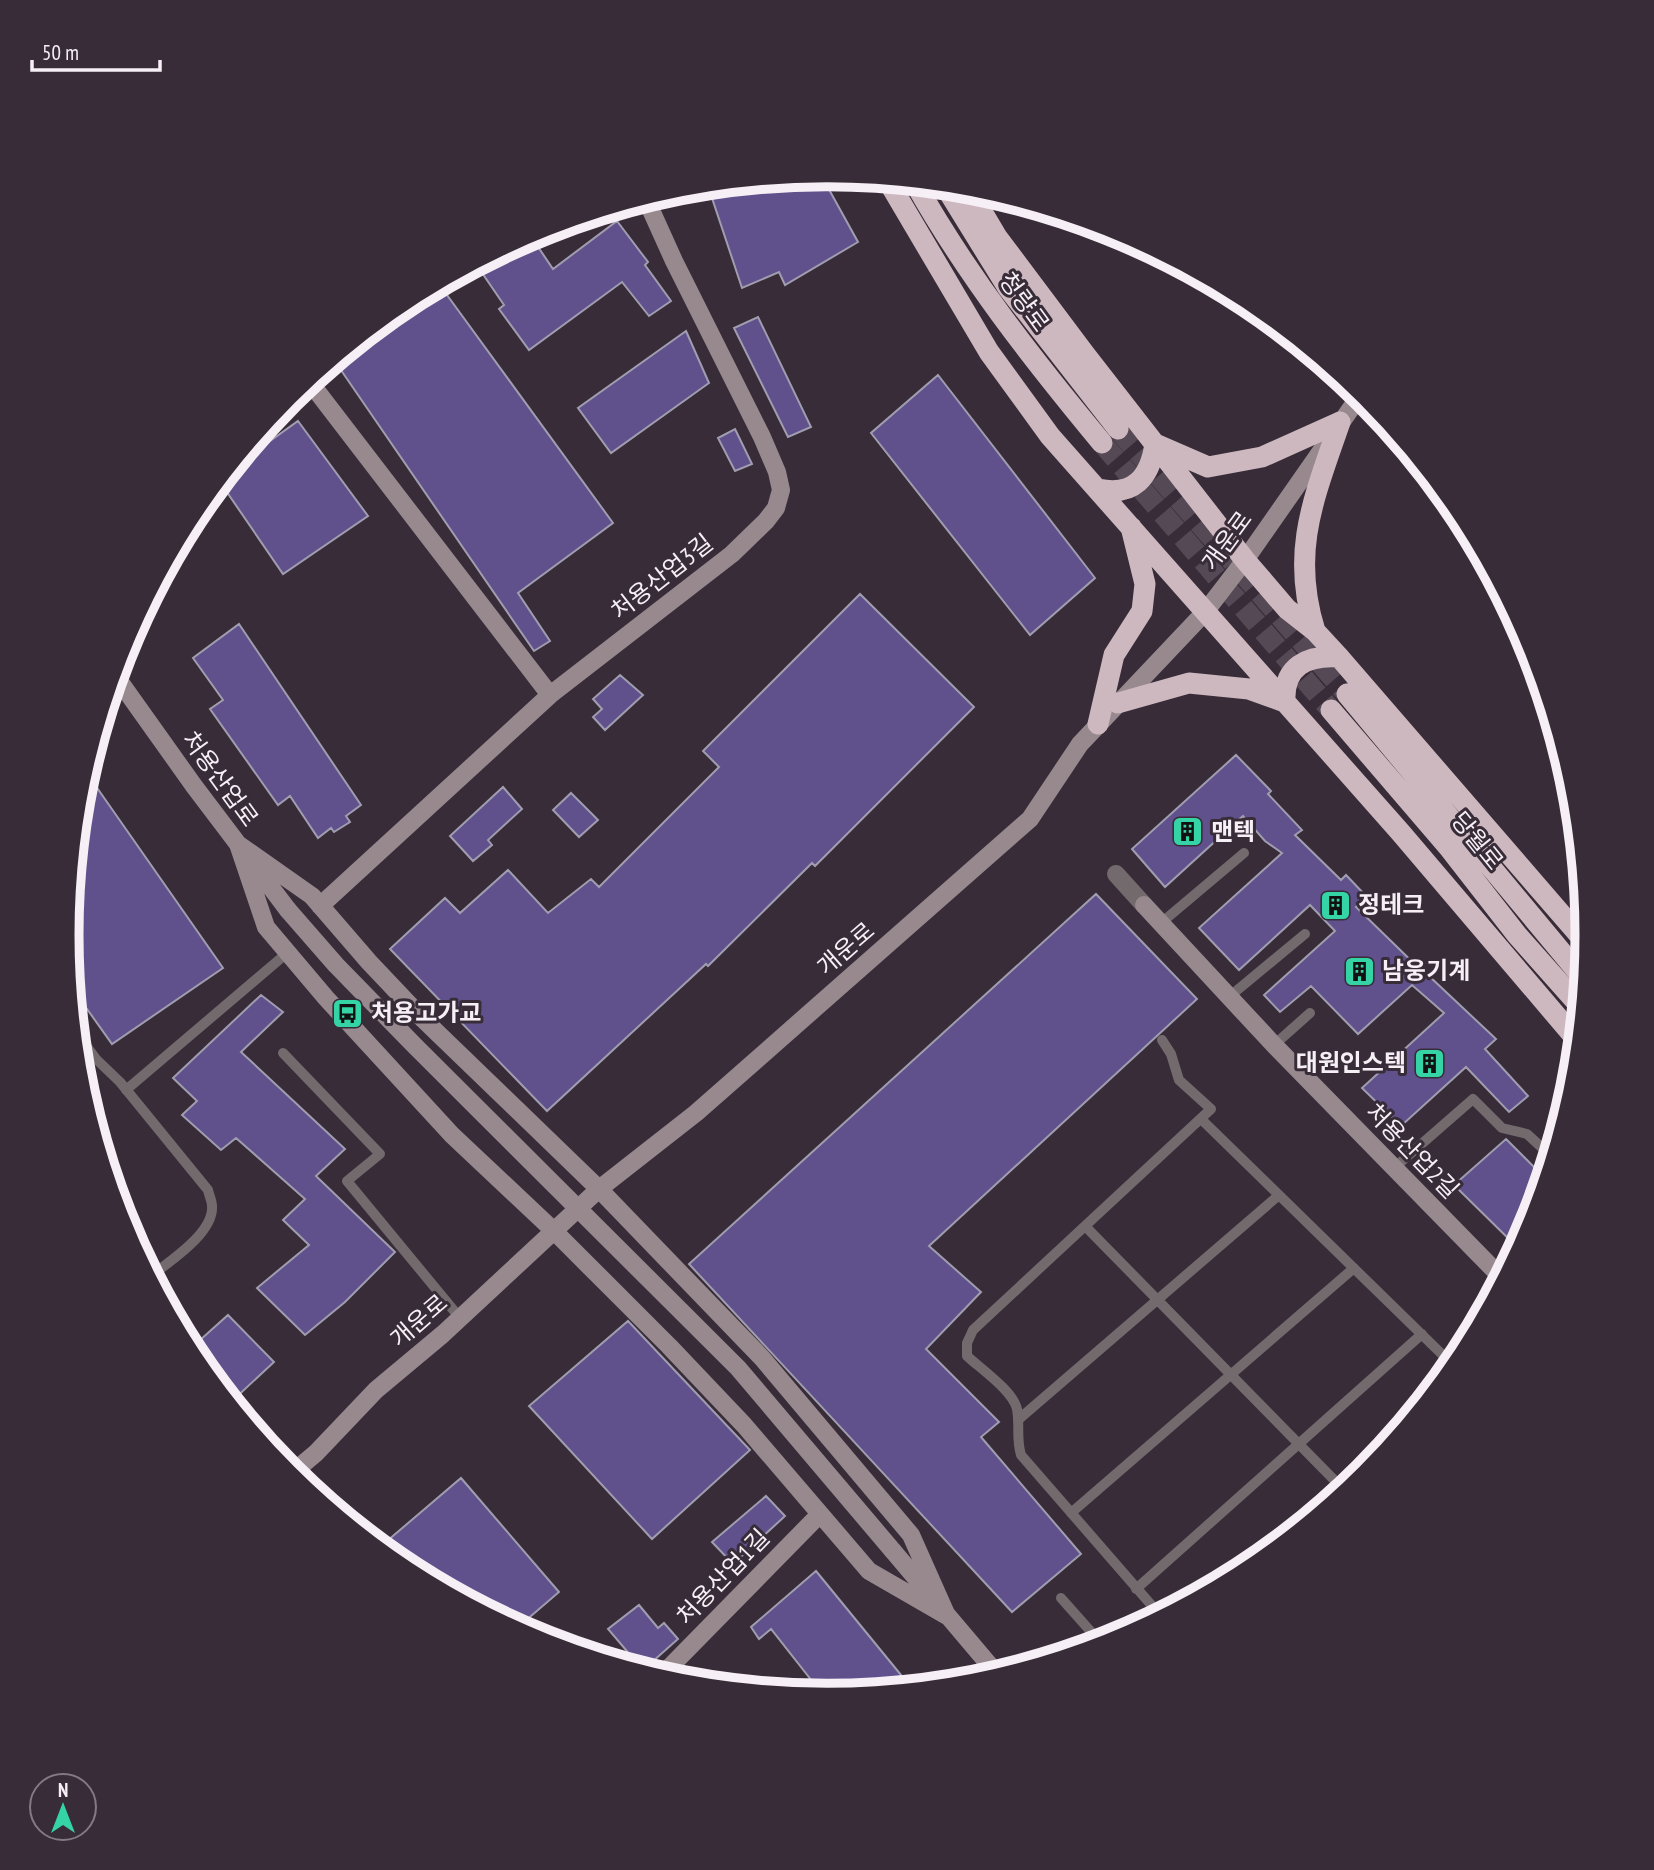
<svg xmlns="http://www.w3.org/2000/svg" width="1654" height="1870" viewBox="0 0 1654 1870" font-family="'PT Sans Narrow','Noto Sans KR',sans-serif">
<rect width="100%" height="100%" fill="#372c38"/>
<path fill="#60518d" stroke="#a09daf" stroke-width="2" d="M821,175l37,67 -73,43 -6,-13 -37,16 -34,-102z
M617,221l31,41 -3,3 26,36 -22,15 -27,-34 -93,68 -30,-41 5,-4 -28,-41 54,-29 23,34z
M439,284l174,239 -95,70 32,48 -16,10 -200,-291 71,-58z
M758,317l53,110 -23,10 -54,-109z
M686,331l23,52 -98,70 -33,-45z
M938,375l157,203 -65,57 -159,-202z
M298,421l70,95 -85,58 -63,-92 11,-13z
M735,429l17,35 -17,7 -17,-33z
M860,594l114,113 -159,159 -3,-3 -104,103 -2,-2 -159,147 -157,-162 55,-51 15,15 48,-43 40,43 43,-34 8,8 120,-120 -16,-16z
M239,624l122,181 -15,11 4,6 -16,10 -3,-4 -13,10 -28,-42 -12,9 -68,-96 13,-9 -30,-42z
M620,675l23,20 -38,35 -12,-13 9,-8 -9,-10z
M1236,755l35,36 -3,3 34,36 -7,5 46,45 5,-5 21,22 -11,10 72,70 1,-1 67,63 -11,10 43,47 -19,16 -43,-45 -65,59 -39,-38 82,-75 -32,-28 -54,49 -47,-48 -31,26 -16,-17 71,-64 -25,-26 -71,65 -40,-42 83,-75 -17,-12 -22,-25 -78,71 -33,-38z
M86,772l137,196 -111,76 -40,-56 -6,-53 15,-149z
M503,787l19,22 -34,31 4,5 -19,16 -23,-25z
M571,793l27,27 -19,17 -26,-27z
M1096,894l101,105 -268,247 52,46 -55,57 73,73 -18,15 100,117 -69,58 -323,-348z
M261,995l22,17 -42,40 104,97 -29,27 79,76 -50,50 -40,33 -48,-47 52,-43 -26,-25 22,-21 -69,-61 -15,12 -39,-35 15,-14 -24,-23z
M1506,1139l38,38 -15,49 -11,22 -64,-63z
M228,1315l46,47 -43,40 -41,-53z
M628,1321l122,129 -98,89 -123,-133z
M461,1478l98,114 -42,36 -113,-61 -24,-20z
M766,1496l19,20 -52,48 -21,-22z
M816,1571l85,104 -17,15 -61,5 -52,-66 -12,10 -8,-12z
M639,1605l19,23 6,-5 14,16 -35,31 -35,-41z"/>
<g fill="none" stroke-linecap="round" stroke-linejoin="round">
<path stroke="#544954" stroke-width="21" stroke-dasharray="21 10" stroke-linecap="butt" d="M1118,429l229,265
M1102,443l229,267"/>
<path stroke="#726a6c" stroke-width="10" d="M1161,923l83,-70
M1229,997l76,-63
M76,1032l20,27 24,23 88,108c1,5 4,11 4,16 2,27 -42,55 -61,70
M1274,1045l36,-32
M283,1053l97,101 -33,27 113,137
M126,1090l161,-137
M1201,1119l252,246
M1394,1168l79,-69 29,29 25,6 24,22
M1086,1227l258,263
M1018,1420l261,-225
M1071,1513l283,-245
M1136,1589l286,-255
M1061,1598l40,45
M1160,1615l-139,-160c-5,-16 -1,-30 -4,-46 -4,-18 -36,-40 -50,-53v-13l6,-13 238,-221 -32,-29 -8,-26 -9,-14"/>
<path stroke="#726a6c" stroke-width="18" d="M1116,874l28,31"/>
<path stroke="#97898e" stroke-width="18" d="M309,381l241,314
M115,675l79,111 94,124
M238,844l74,52 57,66 54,57 176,170 163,169 149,177 36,81 -78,-45 -125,-146 -75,-79 -115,-115 -102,-96 -126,-137 -60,-71z
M1144,905l130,140 228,233
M320,906l230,-211 182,-141 34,-33 10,-13 5,-18 -4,-18 -15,-35 -88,-176 -28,-62
M291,1474l25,-21 60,-63 67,-56 156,-145 97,-76 334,-294 50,-75 125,-132 40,-52 116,-166
M893,1551l104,123
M661,1676l159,-162"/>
<path stroke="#ceb8bf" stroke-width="21" d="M888,181l101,171 61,84 351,397 176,207
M915,183c53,94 119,178 187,260
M945,186l63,102 110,141
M968,188l29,49 87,116 161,207 42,49 28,22 24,26 248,287
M1098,489c36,8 52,-12 57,-45l53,23 54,-10 78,-35
M1315,631c-25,-80 -1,-133 25,-209
M1347,694l236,284
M1118,703l71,-20 60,6 36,13c-2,-36 22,-47 54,-45
M1331,710l119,139 67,86 63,71
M1098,724l16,-69 28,-44 3,-27 -14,-57"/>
<path stroke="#97898e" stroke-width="18" d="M288,910l48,55 79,81 323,322 155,183"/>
</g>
<defs>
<symbol id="building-square" viewBox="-11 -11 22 22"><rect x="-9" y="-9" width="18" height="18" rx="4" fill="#35d4a7" stroke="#372c38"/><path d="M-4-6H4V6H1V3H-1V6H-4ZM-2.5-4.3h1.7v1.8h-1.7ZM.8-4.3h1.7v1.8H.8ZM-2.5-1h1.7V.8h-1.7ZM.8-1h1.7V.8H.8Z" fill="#111"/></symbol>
<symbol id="bus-square" viewBox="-11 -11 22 22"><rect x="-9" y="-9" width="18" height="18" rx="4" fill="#35d4a7" stroke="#372c38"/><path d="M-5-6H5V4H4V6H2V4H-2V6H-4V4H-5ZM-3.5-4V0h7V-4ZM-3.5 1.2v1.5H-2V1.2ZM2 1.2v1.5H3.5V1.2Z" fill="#111"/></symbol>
</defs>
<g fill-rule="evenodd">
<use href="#building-square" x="1170" y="814" width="35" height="35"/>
<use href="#building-square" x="1318" y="888" width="35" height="35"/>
<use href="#building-square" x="1342" y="954" width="35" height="35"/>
<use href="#bus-square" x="330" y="996" width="35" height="35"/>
<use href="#building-square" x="1412" y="1046" width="35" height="35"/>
</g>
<g text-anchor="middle" stroke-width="6" stroke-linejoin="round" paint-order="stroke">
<g font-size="24" fill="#f6eff6" stroke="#372c38">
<text transform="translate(1024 302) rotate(54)" y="8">청량로</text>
<text transform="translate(1227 541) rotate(-54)" y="8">개운로</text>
<text transform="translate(662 577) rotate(-38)" y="8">처용산업3길</text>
<text transform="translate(220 779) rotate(54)" y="8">처용산업로</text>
<text transform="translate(1477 841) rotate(51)" y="8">당월로</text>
<text transform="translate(846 949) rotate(-41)" y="8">개운로</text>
<text transform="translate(1412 1151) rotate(46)" y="8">처용산업2길</text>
<text transform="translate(419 1321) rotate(-41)" y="8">개운로</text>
<text transform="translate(723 1577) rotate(-46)" y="8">처용산업1길</text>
</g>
<g font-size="24" font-weight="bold" fill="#f6eff6" stroke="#372c38" text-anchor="start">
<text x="1211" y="840">맨텍</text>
<text x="1358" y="913">정테크</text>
<text x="1382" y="979">남웅기계</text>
<text x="371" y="1021">처용고가교</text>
<text x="1406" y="1071" text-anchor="end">대원인스텍</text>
</g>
</g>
<path d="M0 0H1654V1870H0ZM79 935a748 748 0 1 1 1496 0a748 748 0 1 1-1496 0Z" fill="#372c38" fill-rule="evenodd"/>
<path fill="none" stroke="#f6eff6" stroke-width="9" d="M79 935a748 748 0 1 1 1496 0a748 748 0 1 1-1496 0Z"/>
<g transform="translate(63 1807)"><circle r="33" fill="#372c38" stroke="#837a84" stroke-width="2"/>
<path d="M0-5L12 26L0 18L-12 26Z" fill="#35d4a7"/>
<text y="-10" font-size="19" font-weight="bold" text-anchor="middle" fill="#f6eff6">N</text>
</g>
<path d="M32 60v10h128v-10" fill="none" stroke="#f6eff6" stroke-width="3.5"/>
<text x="42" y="60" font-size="21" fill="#f6eff6" stroke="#372c38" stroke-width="5" paint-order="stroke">50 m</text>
</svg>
